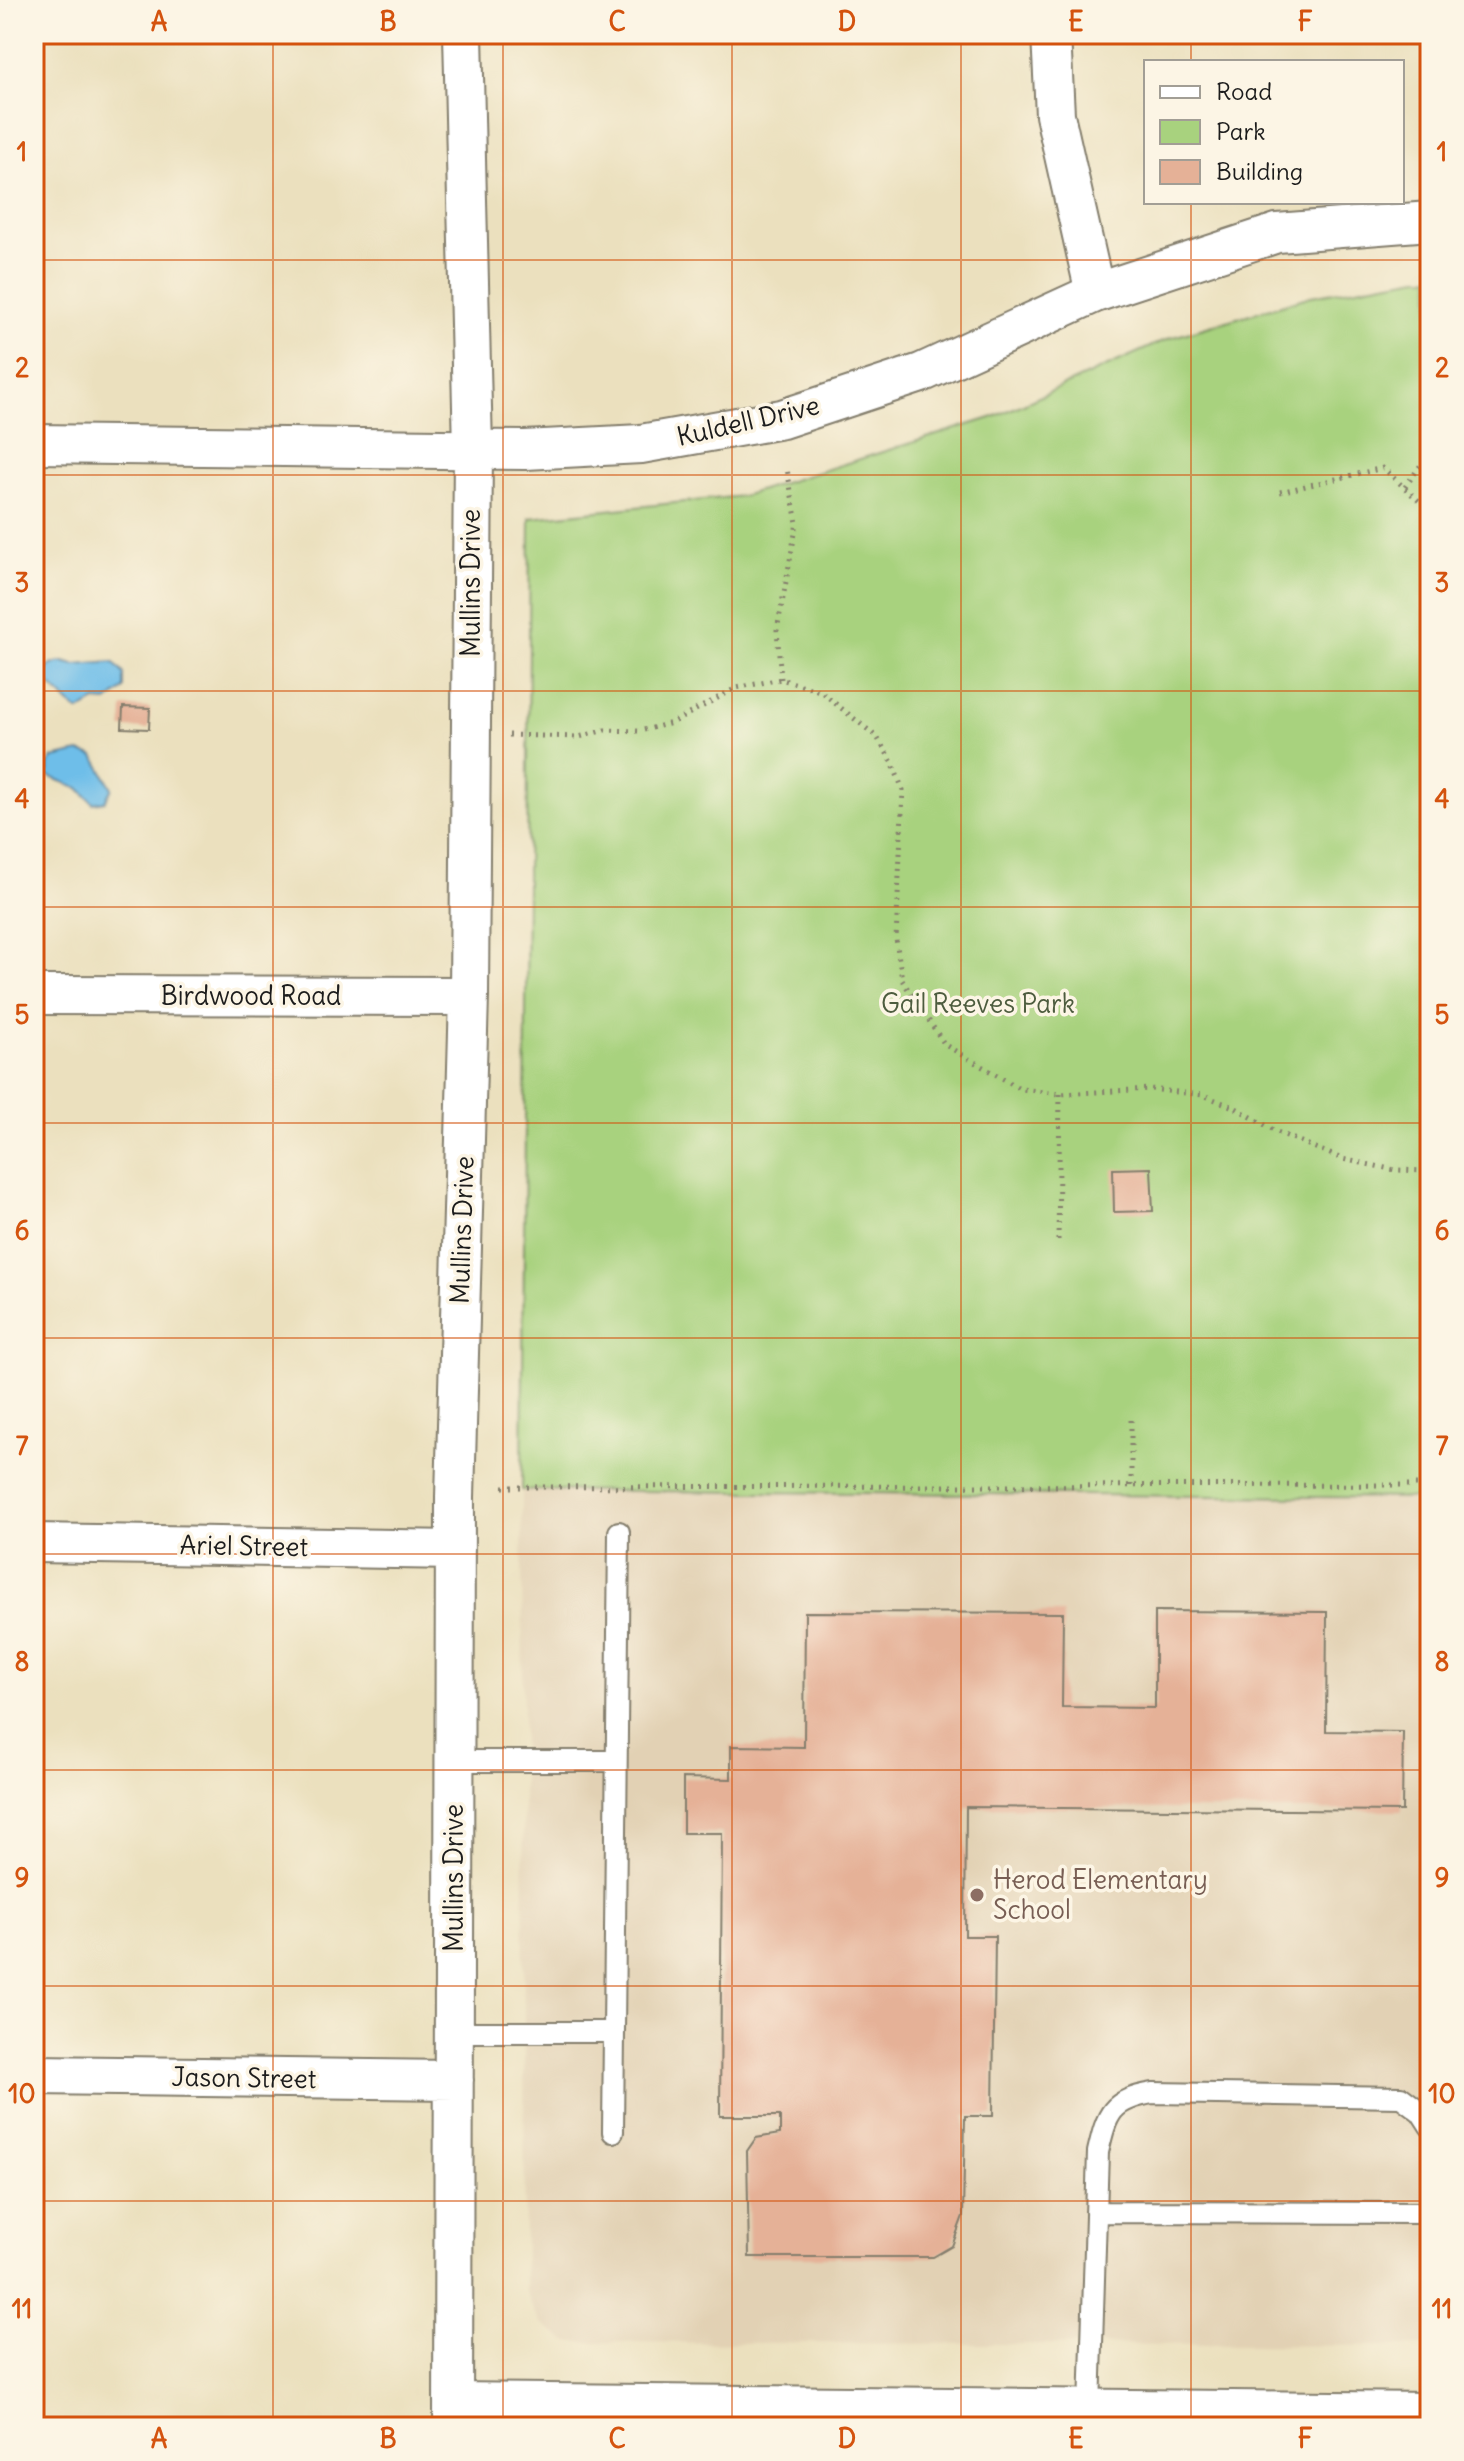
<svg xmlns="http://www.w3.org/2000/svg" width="1464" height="2461" viewBox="0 0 1464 2461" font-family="Delius,sans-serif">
<rect width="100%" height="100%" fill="#fcf5e5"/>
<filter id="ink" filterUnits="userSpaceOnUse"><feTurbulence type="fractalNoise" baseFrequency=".0125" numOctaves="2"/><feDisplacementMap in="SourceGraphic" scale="16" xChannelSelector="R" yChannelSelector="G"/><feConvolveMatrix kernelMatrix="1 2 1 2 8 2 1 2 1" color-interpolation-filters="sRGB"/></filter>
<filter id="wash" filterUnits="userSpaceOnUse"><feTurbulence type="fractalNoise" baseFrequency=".006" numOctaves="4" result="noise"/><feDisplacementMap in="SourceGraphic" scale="32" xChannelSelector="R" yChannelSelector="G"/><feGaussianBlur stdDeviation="1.8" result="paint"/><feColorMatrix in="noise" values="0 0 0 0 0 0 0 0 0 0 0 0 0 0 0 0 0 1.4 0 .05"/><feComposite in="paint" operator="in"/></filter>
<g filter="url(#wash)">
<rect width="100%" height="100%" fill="#ebe0be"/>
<path fill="#e2d1b4" d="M522,1490l908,8v848l-861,-4 -28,-18 -16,-33z"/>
<path fill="#a8d27e" stroke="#62774d" stroke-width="2" d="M1419,277h11v1221l-908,-8 8,-972 212,-22 252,-79 176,-79 141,-42z"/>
<path fill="#6ebee9" stroke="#456d82" stroke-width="2" d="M63,662l12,3 38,-3 11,12v15l-17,13 -11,-1 -17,10c-5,-2 -28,-25 -34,-31 0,-14 5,-16 18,-18z
M79,752l15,4 18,32 -7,13 -12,2 -14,-15 -31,-12v-12l5,-6z"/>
<g id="blocks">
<path fill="#e5b197" d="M123,707l27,1 -1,21 -27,-1z
M1151,1168l2,43 -39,1 -1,-43z
M1155,1611l172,1 -1,119 77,1 -1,79 -436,-4 -1,129h30l-2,180h-28l-2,100 -11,30 -19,11h-184l-2,-106 9,-13 24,-4v-18h-60l2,-283h-39v-55l48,1v-33l73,1 1,-135 258,1 -1,94 93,1z"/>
</g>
</g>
<g filter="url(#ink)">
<use href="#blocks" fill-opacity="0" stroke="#847e6d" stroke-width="2"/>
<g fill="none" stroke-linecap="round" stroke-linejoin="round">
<defs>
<path id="lane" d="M454,1761h162
M454,2032h160
M613,2132l6,-600
M1096,2212l334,1
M1090,2408l8,-256c9,-39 13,-52 55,-59l248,4 20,15 9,14"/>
<path id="street" d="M1051,34l4,81 40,178
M34,444l491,6 116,-6 141,-25 139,-46 174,-80 182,-60 153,-12
M34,995l435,1
M34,1543l421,7
M34,2075l420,5
M453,2402l977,10
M453,2427l2,-930 14,-501 4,-547 -10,-415"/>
</defs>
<use href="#lane" stroke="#847e6d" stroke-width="24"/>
<use href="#street" stroke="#847e6d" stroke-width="42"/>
<path stroke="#847e6d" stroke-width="5" stroke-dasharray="2 6" stroke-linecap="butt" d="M1405,487l25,-35
M1280,492l103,-24 47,43
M781,679l-4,-49 20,-107 -10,-54
M509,735l70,2 26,-7 35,1 32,-8 64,-35 45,-9 39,12 57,46 15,25 11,28 -7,149 6,41 43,65 76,44 39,5 90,-5 53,6 33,13 41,24 65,27 53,11 35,1
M1058,1240l2,-146
M1131,1420v68
M1428,1485l2,-215
M503,1487l927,-2"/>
<use href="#lane" stroke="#fff" stroke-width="20"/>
<use href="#street" stroke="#fff" stroke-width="38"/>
</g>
</g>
<path fill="none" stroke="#d4530e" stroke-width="2" stroke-opacity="0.55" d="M273,34v2393M503,34v2393M732,34v2393M961,34v2393M1191,34v28M1191,202v2225M34,260h1396M34,475h1396M34,691h1396M34,907h1396M34,1123h1396M34,1338h1396M34,1554h1396M34,1770h1396M34,1986h1396M34,2201h1396"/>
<circle fill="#8d6e63" stroke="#fcf5e5" stroke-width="3" cx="977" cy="1895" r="8"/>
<g text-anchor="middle" stroke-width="7" stroke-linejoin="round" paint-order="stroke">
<g font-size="26" fill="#1c1c1c" stroke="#fcf5e5">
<text transform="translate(748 421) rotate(-13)" y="9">Kuldell Drive</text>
<text transform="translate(471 583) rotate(-90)" y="9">Mullins Drive</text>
<text x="251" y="1005">Birdwood Road</text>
<text transform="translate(462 1230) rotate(-88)" y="9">Mullins Drive</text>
<text transform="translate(244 1546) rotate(1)" y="9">Ariel Street</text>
<text transform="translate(454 1878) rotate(-90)" y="9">Mullins Drive</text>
<text transform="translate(244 2078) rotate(1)" y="9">Jason Street</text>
</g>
<g font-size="26" fill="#4d5c3e" stroke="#fcf5e5">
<text x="978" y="1013">Gail Reeves Park</text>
</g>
<g font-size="26" fill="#785e54" stroke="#fcf5e5" text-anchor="start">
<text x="993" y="1889">Herod Elementary<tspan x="993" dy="30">School</tspan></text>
</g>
</g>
<rect width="1464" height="2461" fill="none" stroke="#fcf5e5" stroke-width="88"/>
<rect x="1144" y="60" width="260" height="144" fill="#fcf5e5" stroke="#a29e95" stroke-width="2"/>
<rect x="1160" y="86" width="40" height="12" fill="#ffffff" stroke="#a29e95" stroke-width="2"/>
<text x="1216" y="100" font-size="24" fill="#1c1c1c">Road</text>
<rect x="1160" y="120" width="40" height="24" fill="#a8d27e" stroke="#a29e95" stroke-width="2"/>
<text x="1216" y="140" font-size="24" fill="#1c1c1c">Park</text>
<rect x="1160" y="160" width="40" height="24" fill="#e5b197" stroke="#a29e95" stroke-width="2"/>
<text x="1216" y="180" font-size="24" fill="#1c1c1c">Building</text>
<rect x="44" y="44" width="1376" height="2373" fill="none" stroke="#d4530e" stroke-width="3"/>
<g font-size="26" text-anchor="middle" font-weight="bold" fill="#d4530e">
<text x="159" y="31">A</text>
<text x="388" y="31">B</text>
<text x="617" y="31">C</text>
<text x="847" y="31">D</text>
<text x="1076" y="31">E</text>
<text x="1305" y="31">F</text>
<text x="22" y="161">1</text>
<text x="1442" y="161">1</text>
<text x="22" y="377">2</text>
<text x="1442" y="377">2</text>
<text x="22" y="592">3</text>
<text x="1442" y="592">3</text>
<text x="22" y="808">4</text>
<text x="1442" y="808">4</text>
<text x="22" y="1024">5</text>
<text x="1442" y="1024">5</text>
<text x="22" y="1240">6</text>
<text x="1442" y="1240">6</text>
<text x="22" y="1455">7</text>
<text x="1442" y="1455">7</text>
<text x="22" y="1671">8</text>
<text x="1442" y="1671">8</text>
<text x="22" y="1887">9</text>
<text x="1442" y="1887">9</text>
<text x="22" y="2103">10</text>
<text x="1442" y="2103">10</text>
<text x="22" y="2318">11</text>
<text x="1442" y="2318">11</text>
<text x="159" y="2448">A</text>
<text x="388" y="2448">B</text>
<text x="617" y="2448">C</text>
<text x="847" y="2448">D</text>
<text x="1076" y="2448">E</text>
<text x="1305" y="2448">F</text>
</g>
</svg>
